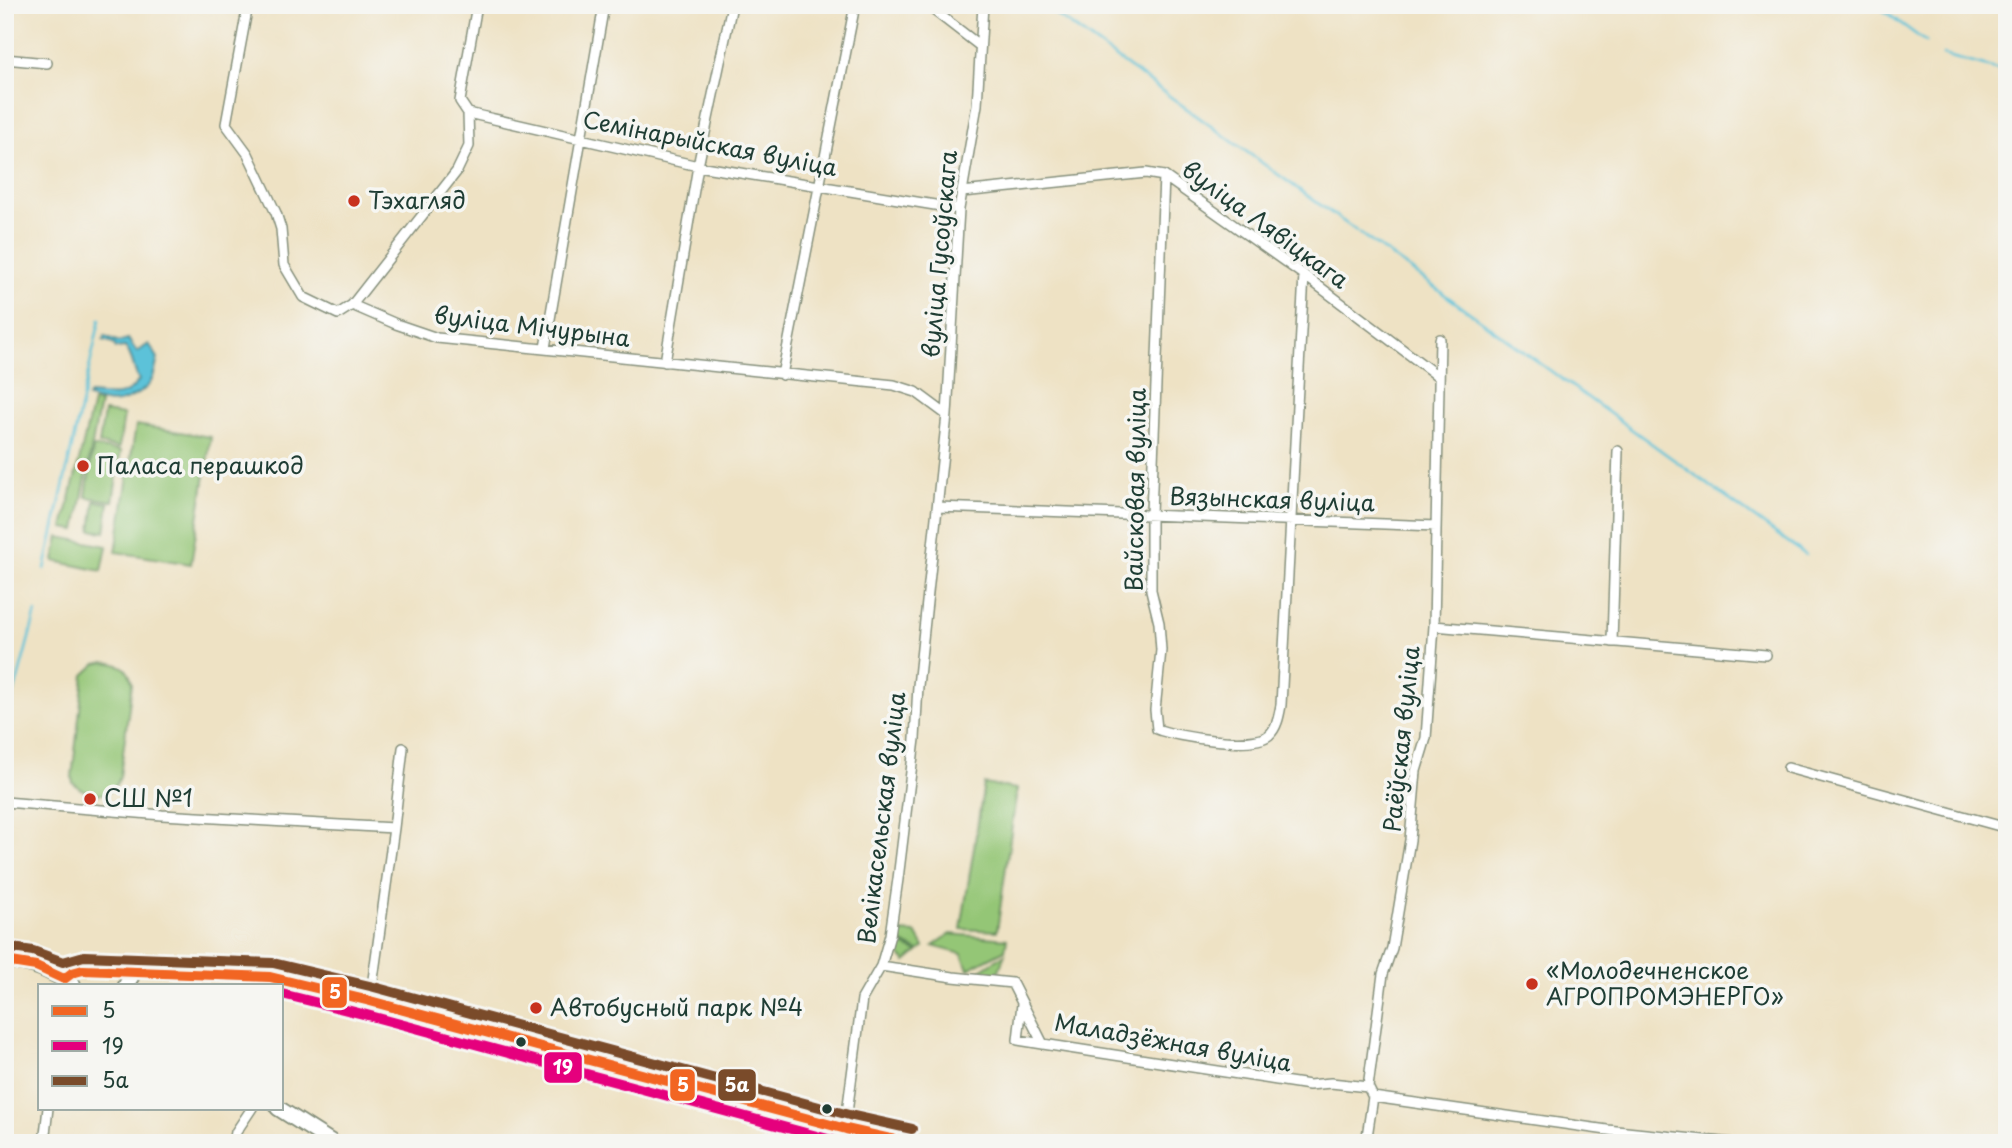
<svg xmlns="http://www.w3.org/2000/svg" width="2012" height="1148" viewBox="0 0 2012 1148" font-family="'Playpen Sans',sans-serif">
<rect width="100%" height="100%" fill="#f6f6f2"/>
<filter id="ink" filterUnits="userSpaceOnUse"><feTurbulence type="fractalNoise" baseFrequency=".0143" numOctaves="2"/><feDisplacementMap in="SourceGraphic" scale="14" xChannelSelector="R" yChannelSelector="G"/><feConvolveMatrix kernelMatrix="1 2 1 2 8 2 1 2 1" color-interpolation-filters="sRGB"/></filter>
<filter id="wash" filterUnits="userSpaceOnUse"><feTurbulence type="fractalNoise" baseFrequency=".00686" numOctaves="4" result="noise"/><feDisplacementMap in="SourceGraphic" scale="28" xChannelSelector="R" yChannelSelector="G"/><feGaussianBlur stdDeviation="1.57" result="paint"/><feColorMatrix in="noise" values="0 0 0 0 0 0 0 0 0 0 0 0 0 0 0 0 0 1.4 0 .05"/><feComposite in="paint" operator="in"/></filter>
<g filter="url(#wash)">
<rect width="100%" height="100%" fill="#eee2c4"/>
<path fill="#94c676" stroke="#5a8255" stroke-width="2" d="M93,402l7,1 -24,127 -13,-2z
M104,412l20,3 -5,33 -20,-4z
M136,425l75,12 -20,127 -75,-12z
M93,447l28,4 -8,50 -27,-4z
M95,501l14,2 -4,29 -14,-2z
M59,537l48,9 -5,25 -48,-10z
M105,662c16,2 24,5 27,21l-12,94c-9,24 -31,20 -47,6l-1,-6 12,-102 12,-11z
M984,784l33,5 -20,142 -36,-2z
M897,932l19,1 8,14 -5,4 -23,-11z
M950,934l57,5 -2,11 -37,19 -6,-15 -29,-8z
M896,942l22,10 -12,10 -10,-11z
M1005,954l-8,22 -22,-2z"/>
<path fill="#5cc2d9" stroke="#3e8086" stroke-width="2" d="M105,336l14,6 9,-3 9,13 12,-8 9,14c-5,22 -5,28 -26,39 -16,9 -26,6 -44,1l2,-4c19,2 37,6 49,-14 -6,-10 -6,-25 -14,-33l-9,1 -3,-5 -10,-3z"/>
<g fill="none" stroke-linecap="round" stroke-linejoin="round">
<path stroke="#5cc2d9" stroke-width="2.5" d="M1043,5l763,550
M1876,5l50,37
M1943,55l64,17
M45,569l55,-250
M5,727l31,-115"/>
</g>
</g>
<g filter="url(#ink)">
<g fill="none" stroke-linecap="round" stroke-linejoin="round">
<defs>
<path id="minor" d="M248,5l-22,119 22,30 28,59 5,16 3,36 19,32 35,17 14,-9 105,-134 12,-25 -1,-33
M477,5l-17,96 8,12 230,53 261,43
M927,5l53,41
M5,59l42,4
M1164,176l-13,338v76l8,33 2,27 -6,60 2,19c20,8 96,20 112,6 8,-7 10,-19 12,-30l23,-430
M962,192l184,-19 18,3 140,99 135,102
M352,305l44,19 41,14 457,47 22,7 31,23
M545,348l59,-343
M665,362l33,-196 34,-161
M782,375l73,-370
M938,507l498,19
M1434,626l332,29
M1612,642l6,-191
M1788,768l219,60
M5,802l157,13 232,13 -24,173
M394,828l9,-80
M881,966l72,11 59,6 31,61 266,41 22,-2 37,4
M64,984v-5l8,-6 11,-3 187,7 100,24 476,128 63,14
M1022,1004l-4,36 25,4
M1373,1097l-5,-10 15,-113 9,-26 18,-108 6,-69 10,-33 8,-112 6,-287
M1373,1097l234,33 125,13
M44,1143l4,-35
M234,1143l2,-11 16,-24
M843,1143l19,-144 19,-33 9,-31 8,-56 17,-140 3,-53 29,-271 12,-206 18,-104 6,-100
M1366,1143l7,-46
M2006,1143l1,-1"/>
<path id="primary" d="M5,961c26,0 47,11 68,24
M126,985l9,-14
M278,1108l55,35"/>
</defs>
<use href="#minor" stroke="#86907c" stroke-width="12"/>
<use href="#primary" stroke="#86907c" stroke-width="18"/>
<use href="#minor" stroke="#fff" stroke-width="9"/>
<use href="#primary" stroke="#fff" stroke-width="14"/>
<defs>
<path id="bus-1" d="M5,961l31,5 28,13 8,-6 11,-3 187,7 100,24 476,128 62,14"/>
<path id="bus-2" d="M282,994l85,21 476,128"/>
<path id="bus-3" d="M6,947l27,4 30,11 21,-6 189,7 101,24 475,128 63,14"/>
</defs>
<use href="#bus-1" stroke="#f6f6f2" stroke-width="16"/>
<use href="#bus-2" stroke="#f6f6f2" stroke-width="16"/>
<use href="#bus-3" stroke="#f6f6f2" stroke-width="16"/>
<use href="#bus-1" stroke="#f26522" stroke-width="10"/>
<use href="#bus-2" stroke="#e5007d" stroke-width="10"/>
<use href="#bus-3" stroke="#7a4b2a" stroke-width="10"/>
</g>
</g>
<g fill="#c8321e" stroke="#f6f6f2" stroke-width="2.5">
<circle cx="354" cy="201" r="7"/>
<circle cx="83" cy="466" r="7"/>
<circle cx="90" cy="799" r="7"/>
<circle cx="1532" cy="984" r="7"/>
<circle cx="536" cy="1008" r="7"/>
</g>
<g fill="#1f3d34" stroke="#f6f6f2" stroke-width="2.5">
<circle cx="521" cy="1042" r="6"/>
<circle cx="827" cy="1109" r="6"/>
</g>
<g text-anchor="middle" stroke-width="7" stroke-linejoin="round" paint-order="stroke">
<g font-size="23" fill="#1f3d34" stroke="#f6f6f2">
<text transform="translate(710 144) rotate(11)" y="8">Семінарыйская вуліца</text>
<text transform="translate(1265 225) rotate(36)" y="8">вуліца Лявіцкага</text>
<text transform="translate(940 254) rotate(-85)" y="8">вуліца Гусоўскага</text>
<text transform="translate(532 327) rotate(7)" y="8">вуліца Мічурына</text>
<text transform="translate(1136 490) rotate(-89)" y="8">Вайсковая вуліца</text>
<text transform="translate(1272 500) rotate(2)" y="8">Вязынская вуліца</text>
<text transform="translate(1402 739) rotate(-84)" y="8">Раёўская вуліца</text>
<text transform="translate(882 818) rotate(-83)" y="8">Велікасельская вуліца</text>
<text transform="translate(1173 1043) rotate(10)" y="8">Маладзёжная вуліца</text>
</g>
<g font-size="23" fill="#1f3d34" stroke="#f6f6f2" text-anchor="start">
<text x="368" y="209">Тэхагляд</text>
<text x="97" y="474">Паласа перашкод</text>
<text x="104" y="807">СШ №1</text>
<text x="1546" y="979">«Молодечненское<tspan x="1546" dy="26">АГРОПРОМЭНЕРГО»</tspan></text>
<text x="550" y="1016">Автобусный парк №4</text>
</g>
</g>
<g stroke="#f6f6f2" stroke-width="2.5">
<rect x="321" y="976" width="27" height="33" rx="7" fill="#f26522"/>
<rect x="543" y="1051" width="40" height="33" rx="7" fill="#e5007d"/>
<rect x="717" y="1068" width="40" height="34" rx="7" fill="#7a4b2a"/>
<rect x="669" y="1068" width="27" height="34" rx="7" fill="#f26522"/>
</g>
<g font-size="19" text-anchor="middle" font-weight="bold" fill="#fff">
<text x="335" y="999">5</text>
<text x="563" y="1074">19</text>
<text x="737" y="1092">5а</text>
<text x="683" y="1092">5</text>
</g>
<rect width="2012" height="1148" fill="none" stroke="#f6f6f2" stroke-width="28"/>
<rect x="38" y="984" width="245" height="126" fill="#f6f6f2" stroke="#a0aca6" stroke-width="2"/>
<rect x="52" y="1006" width="35" height="10" fill="#f26522" stroke="#a0aca6" stroke-width="2"/>
<text x="102" y="1018" font-size="21" fill="#1f3d34">5</text>
<rect x="52" y="1041" width="35" height="10" fill="#e5007d" stroke="#a0aca6" stroke-width="2"/>
<text x="102" y="1054" font-size="21" fill="#1f3d34">19</text>
<rect x="52" y="1076" width="35" height="10" fill="#7a4b2a" stroke="#a0aca6" stroke-width="2"/>
<text x="102" y="1088" font-size="21" fill="#1f3d34">5а</text>
</svg>
